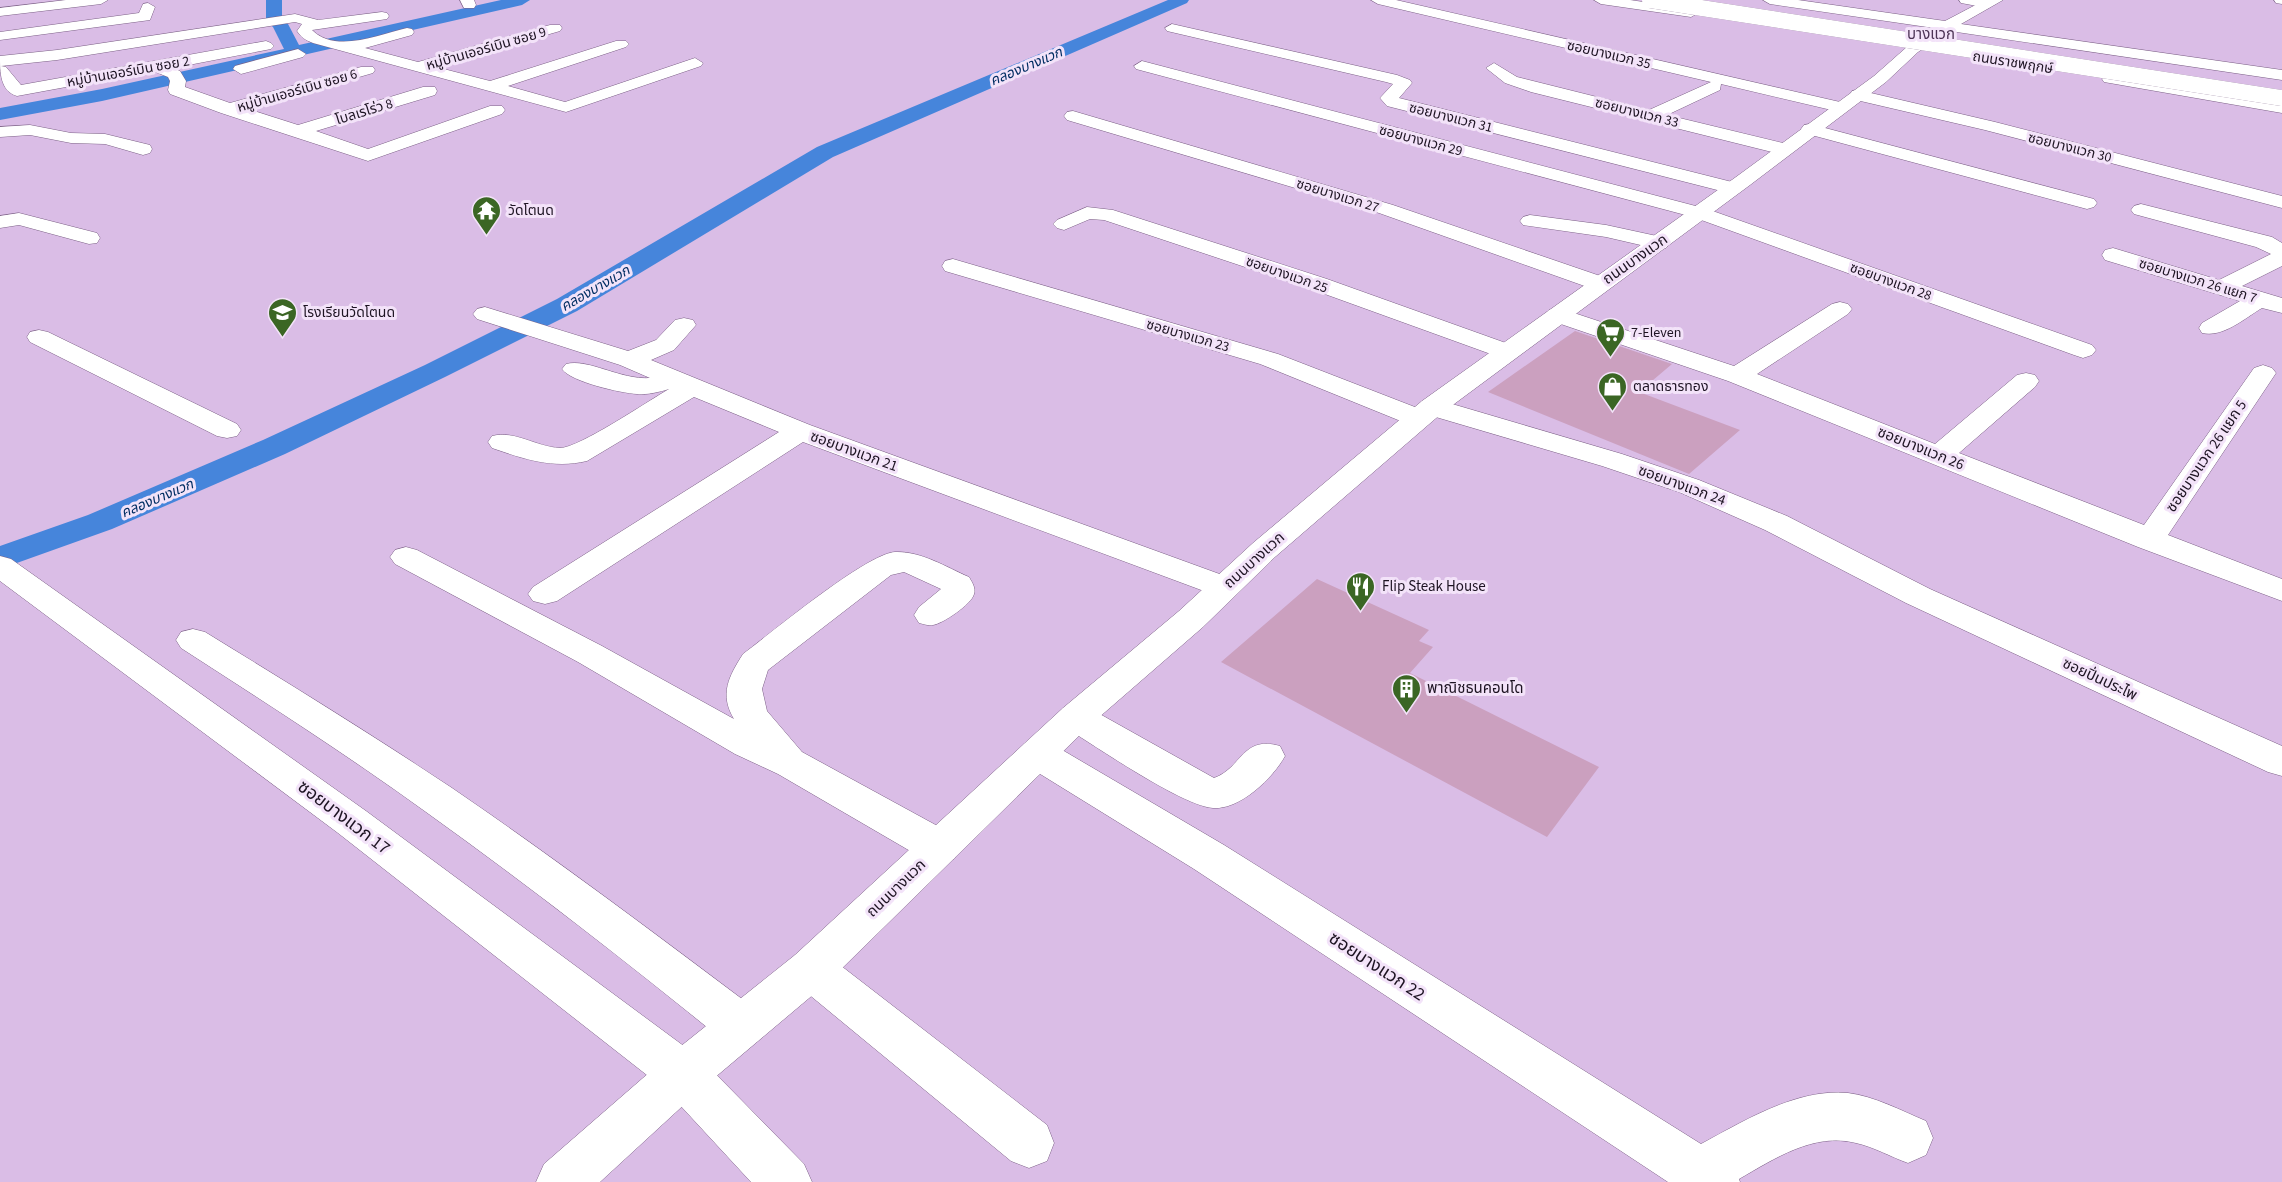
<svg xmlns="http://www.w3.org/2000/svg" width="2282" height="1182" viewBox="0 0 2282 1182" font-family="'Source Sans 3','Noto Sans Thai',sans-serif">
<rect width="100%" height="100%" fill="#dabde6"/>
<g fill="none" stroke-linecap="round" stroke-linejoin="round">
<path fill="#4685db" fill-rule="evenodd" d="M266,0h16v19l6,5 11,21 202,-45h29l-8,5 -420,96 -102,19v-12l102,-19 182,-40 -11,-22 -7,-6z
M1168,0h21l-2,3 -354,154 -256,154 -132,66 -160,77 -173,75 -112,40v-23l88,-31 175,-75 162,-75 132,-66 260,-152z"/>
</g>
<path fill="#cba0bf" d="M1575,331l97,33 -33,28 101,38 -51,44 -201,-82z
M1317,579l112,51 -10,11 14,6 -23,26 189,94 -52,70 -326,-175z"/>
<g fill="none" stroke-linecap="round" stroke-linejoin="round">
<defs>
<path id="minor" d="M66,0h42l-7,4 -101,12v-8z
M460,0h14l2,5 -2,3h-10z
M1371,0h25l444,102 6,1 3,4 -3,4 -6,1 -119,-28 -1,6 -53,25 124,30 2,4 -2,4 -7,2 -253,-63 -26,-9 -19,-15 8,-5 23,14 132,33 62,-28 -333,-78z
M1959,0h30l6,4 -7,4 -27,-5z
M2274,0h8v4l-6,-1z
M148,3l7,4 -5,13 -150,20v-8l139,-19 4,-9z
M382,12l5,1 2,3 -2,3 -75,11c24,24 68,4 95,-2l5,1 2,3 -2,3 -47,13 53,14 132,-37h10l2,3 -2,3 -124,36 54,14 126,-40h10l3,3 -3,3 -118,39 57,16 124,-42 6,-2 8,5 -2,3 -135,46 -253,-69c-8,-3 -12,-6 -16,-12l5,-7 -7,-2 -238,38 -56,6 5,1 15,18 245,-44 5,2 3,3 -3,3 -98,19 7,3 6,10 -1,6 45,16 131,-36h12l2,3 -2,3 -125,36 50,16 125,-38h12l2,4 -2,4 -119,36 52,18 122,-43h12l3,4 -3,4 -134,47 -147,-48 -51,-19 -2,-4 2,-9 -2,-4 -15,-6 -136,25c-17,-5 -17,-24 -17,-40l57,-6 238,-36 23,6z
M1172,24l225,51 13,5 2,3 -13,15 341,86 3,4 -3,4 -7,2 -346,-88 -7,-8 13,-14 -7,-2 -219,-51 -2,-3z
M298,49l8,5 -3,3 -62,17 -8,-5 2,-3z
M1142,61l565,148 385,136 4,5 -4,5 -9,3 -9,-3 -381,-138 -557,-148 -2,-3z
M1858,90l137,32 287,74v12l-297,-78 -133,-31 -2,-4 2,-4z
M1073,111l320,94 216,74 3,5 -3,5 -8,2 -8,-2 -214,-76 -312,-93 -3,-4 3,-4z
M1810,124l284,75 3,4 -3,4 -7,2 -283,-76 -3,-4 3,-4z
M30,125l41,8 34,1 45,11 2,4 -2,4 -7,2 -38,-11 -34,-1 -41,-8 -30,2v-10z
M2141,204l131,33 10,6v23l-40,20 40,12v15l-20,-5c-17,10 -39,30 -60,25l-3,-5 3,-5 38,-22 -135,-41 -3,-5 3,-5 8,-2 106,32 52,-26 -15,-7 -122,-33 -3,-4 3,-4z
M1087,207l26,3 214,69 190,68 4,5 -4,5 -9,3 -9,-3 -188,-68 -207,-69 -14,-1 -26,11 -7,-2 -4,-4 4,-4z
M19,213l78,20 3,5 -3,5 -8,1 -70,-19 -19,3v-12z
M1530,215l76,10 60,13 3,5 -3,5 -8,1 -52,-12 -83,-12 -3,-4 3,-4z
M953,259l325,95 142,55 -2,-2 4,-6 10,-2 10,2 180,53 77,26 88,36 143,73 352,157v30l-14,-4 -362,-169 -141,-73 -86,-38 -77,-26 -173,-51 3,3 -4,6 -10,2 -10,-2 -148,-60 -315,-93 -3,-5 3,-5z
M1840,302l8,2 4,5 -4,5 -91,60 178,70 82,-69 9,-2 9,2 4,6 -4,6 -76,66 185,72 110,-157 9,-3 9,3 4,5 -108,162 114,44v22l-144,-54 -410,-166 -179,-61 -4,-5 4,-5 8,-2 8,2 169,56 98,-62z
M485,307l143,44 28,-11 19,-20 9,-2 9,2 3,5 -22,25 -23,10 159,65 426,155 4,7 -4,7 -12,3 -12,-3 -409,-152 -246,159 -12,3 -12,-3 -5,-7 5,-7 246,-155 -85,-35 -107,64c-34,8 -63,-2 -95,-13l-4,-6 4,-6c23,-6 44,11 68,12 19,0 88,-47 109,-59 -10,3 -21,6 -32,5 -16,-1 -66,-12 -75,-25l4,-5c22,-6 54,16 84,14l-30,-13 -143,-46 -4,-5 4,-5z
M39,330l9,2 189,92 4,6 -4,6 -10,2 -10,-2 -187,-94 -3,-5 3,-5z
M406,547l11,3 185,96 132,73c-15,-25 -5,-43 9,-65 28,-21 123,-100 152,-102 26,-1 51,15 74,25 3,5 7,11 5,17 -2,10 -32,30 -41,31 -5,1 -9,-1 -14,-2l-5,-8 5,-8 22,-18 -37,-17 -13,3 -123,95 -6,19 5,22 35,41 152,83 6,12 -6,12 -15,4 -15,-4 -146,-85 -43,-20 -157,-92 -183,-98 -5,-7 5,-7z
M0,556l11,3 355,252 334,247 104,106 8,18h-61l-85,-92 -328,-257 -338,-252z
M193,629l12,3c83,51 166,102 247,156 104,71 205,147 306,223l7,15 -7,15 -17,6 -17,-6c-97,-79 -196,-156 -298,-229 -80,-58 -163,-111 -245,-164l-5,-8 5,-8z
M1076,704l13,4 125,70c28,-10 28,-43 66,-32l5,10c-12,22 -45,54 -72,52 -31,-2 -119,-63 -150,-82l-6,-9 6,-9z
M1038,740l14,4 172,101 477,299c43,-23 96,-56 147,-51 26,3 54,18 78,28l7,17 -7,17 -18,8c-17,-6 -34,-16 -52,-20 -42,-11 -82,16 -117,36l1,3h-72l-474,-313 -170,-105 -5,-10 5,-10z
M811,949l16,6 220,170 7,18 -7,18 -18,7 -18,-7 -216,-178 -7,-14 7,-14z"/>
<path id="secondary" d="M1594,0h36l61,9 7,4 -7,4 -90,-13z
M1763,0h35l147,21 40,-21h18l-42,24 321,46v10l-332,-49 -32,21 -32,30 -136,103 -308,228 -167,144 -72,70 -114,99 -262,257 -127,107 -100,92h-64l8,-18 122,-106 129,-103 268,-247 116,-97 74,-68 169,-142 314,-224 138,-101 34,-30 26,-18 -164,-24z
M2110,74l172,29v10l-178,-31 -2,-3 2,-3z"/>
</defs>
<use href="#minor" stroke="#7c6186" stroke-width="1"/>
<use href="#secondary" stroke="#7c6186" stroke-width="1"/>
<use href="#minor" fill="#fff" fill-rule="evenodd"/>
<use href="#secondary" fill="#fff" fill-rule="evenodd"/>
<defs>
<path id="primary-bridge" d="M1650,0l632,98"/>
</defs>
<use href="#primary-bridge" stroke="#7c6186" stroke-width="16" stroke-linecap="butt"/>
<use href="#primary-bridge" stroke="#fff" stroke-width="16"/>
</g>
<defs>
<symbol id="temple-pin" viewBox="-11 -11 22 30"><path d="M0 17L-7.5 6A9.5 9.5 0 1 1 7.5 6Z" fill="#3b6624" stroke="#f3e3f9"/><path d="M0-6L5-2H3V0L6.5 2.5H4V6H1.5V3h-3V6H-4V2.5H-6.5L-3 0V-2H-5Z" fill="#fff"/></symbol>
<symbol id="school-pin" viewBox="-11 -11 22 30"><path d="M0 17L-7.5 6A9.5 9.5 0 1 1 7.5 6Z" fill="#3b6624" stroke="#f3e3f9"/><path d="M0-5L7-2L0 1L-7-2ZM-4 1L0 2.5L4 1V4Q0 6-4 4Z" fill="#fff"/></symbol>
<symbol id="supermarket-pin" viewBox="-11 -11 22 30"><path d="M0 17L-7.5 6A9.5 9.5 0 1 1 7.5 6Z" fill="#3b6624" stroke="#f3e3f9"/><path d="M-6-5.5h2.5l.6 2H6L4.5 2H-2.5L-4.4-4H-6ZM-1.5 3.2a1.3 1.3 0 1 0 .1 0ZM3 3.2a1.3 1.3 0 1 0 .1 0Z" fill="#fff"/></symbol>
<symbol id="shop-pin" viewBox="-11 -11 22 30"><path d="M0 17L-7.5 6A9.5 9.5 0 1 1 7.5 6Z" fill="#3b6624" stroke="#f3e3f9"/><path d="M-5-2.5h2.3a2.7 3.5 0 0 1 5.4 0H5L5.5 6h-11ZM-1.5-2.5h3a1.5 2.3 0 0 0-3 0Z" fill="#fff"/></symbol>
<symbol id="restaurant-pin" viewBox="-11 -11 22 30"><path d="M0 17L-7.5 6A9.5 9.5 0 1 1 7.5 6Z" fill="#3b6624" stroke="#f3e3f9"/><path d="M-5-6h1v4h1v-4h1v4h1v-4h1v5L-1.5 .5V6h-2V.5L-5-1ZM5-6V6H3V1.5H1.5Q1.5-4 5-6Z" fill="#fff"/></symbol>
<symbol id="building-pin" viewBox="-11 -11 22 30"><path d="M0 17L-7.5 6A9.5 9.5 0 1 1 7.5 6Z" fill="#3b6624" stroke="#f3e3f9"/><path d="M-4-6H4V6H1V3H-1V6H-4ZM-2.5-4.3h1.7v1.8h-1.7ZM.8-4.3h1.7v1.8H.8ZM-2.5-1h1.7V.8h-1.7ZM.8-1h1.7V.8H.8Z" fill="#fff"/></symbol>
</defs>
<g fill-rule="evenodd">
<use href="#temple-pin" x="470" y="194" width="33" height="45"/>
<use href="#school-pin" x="266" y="296" width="33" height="45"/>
<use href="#supermarket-pin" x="1594" y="316" width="33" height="45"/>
<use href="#shop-pin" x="1596" y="370" width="33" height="45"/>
<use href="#restaurant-pin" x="1344" y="570" width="33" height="45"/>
<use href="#building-pin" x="1390" y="672" width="33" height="45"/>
</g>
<g text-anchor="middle" stroke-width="6" stroke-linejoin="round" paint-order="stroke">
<g font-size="14" fill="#1d1322" stroke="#f3e3f9">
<text transform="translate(486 48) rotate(-16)" y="5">หมู่บ้านเออร์เบิน ซอย 9</text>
<text transform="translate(1609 54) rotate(13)" y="5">ซอยบางแวก 35</text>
<text transform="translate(2013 62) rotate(9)" y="5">ถนนราชพฤกษ์</text>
<text transform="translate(128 71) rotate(-10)" y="5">หมู่บ้านเออร์เบิน ซอย 2</text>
<text transform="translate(297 90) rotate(-16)" y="5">หมู่บ้านเออร์เบิน ซอย 6</text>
<text transform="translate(364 111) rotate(-17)" y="5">โบลเรโร่ว 8</text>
<text transform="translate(1637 112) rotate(14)" y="5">ซอยบางแวก 33</text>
<text transform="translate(1451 117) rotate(14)" y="5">ซอยบางแวก 31</text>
<text transform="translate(1421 140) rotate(15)" y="5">ซอยบางแวก 29</text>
<text transform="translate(2070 147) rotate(14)" y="5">ซอยบางแวก 30</text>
<text transform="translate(1338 195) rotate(17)" y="5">ซอยบางแวก 27</text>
<text transform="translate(1287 274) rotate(19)" y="5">ซอยบางแวก 25</text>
<text transform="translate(2198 280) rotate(17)" y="5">ซอยบางแวก 26 แยก 7</text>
<text transform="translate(1891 281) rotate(20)" y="5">ซอยบางแวก 28</text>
<text transform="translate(1188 335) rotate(16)" y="5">ซอยบางแวก 23</text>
</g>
<g font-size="14" font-style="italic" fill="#002d62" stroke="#f3e3f9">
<text transform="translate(1026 66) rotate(-23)" y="5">คลองบางแวก</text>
<text transform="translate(595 288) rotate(-30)" y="5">คลองบางแวก</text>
<text transform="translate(157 498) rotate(-23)" y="5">คลองบางแวก</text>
</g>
<g font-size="14" fill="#1d1322" stroke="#f3e3f9" text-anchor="start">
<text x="508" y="215">วัดโตนด</text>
<text x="303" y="317">โรงเรียนวัดโตนด</text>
<text x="1631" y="337">7-Eleven</text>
<text x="1633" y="391">ตลาดธารทอง</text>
</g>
<g font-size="15" fill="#4b3254" stroke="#f3e3f9">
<text x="1931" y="39">บางแวก</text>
</g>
<g font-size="15" fill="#1d1322" stroke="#f3e3f9">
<text transform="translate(1635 259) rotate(-35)" y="5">ถนนบางแวก</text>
<text transform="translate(1921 448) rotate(22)" y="5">ซอยบางแวก 26</text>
<text transform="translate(854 451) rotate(20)" y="5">ซอยบางแวก 21</text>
<text transform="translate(2206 456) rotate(-56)" y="5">ซอยบางแวก 26 แยก 5</text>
<text transform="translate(1682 485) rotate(20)" y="5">ซอยบางแวก 24</text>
<text transform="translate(1254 560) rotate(-42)" y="5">ถนนบางแวก</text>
<text transform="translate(2100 679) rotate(25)" y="5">ซอยปิ่นประไพ</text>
<text transform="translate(896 888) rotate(-44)" y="5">ถนนบางแวก</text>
</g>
<g font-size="15" fill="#1d1322" stroke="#f3e3f9" text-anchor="start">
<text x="1382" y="591">Flip Steak House</text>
<text x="1427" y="693">พาณิชธนคอนโด</text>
</g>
<g font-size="18" fill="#1d1322" stroke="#f3e3f9">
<text transform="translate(344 817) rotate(37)" y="6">ซอยบางแวก 17</text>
<text transform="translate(1377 966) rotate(33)" y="6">ซอยบางแวก 22</text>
</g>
</g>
</svg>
